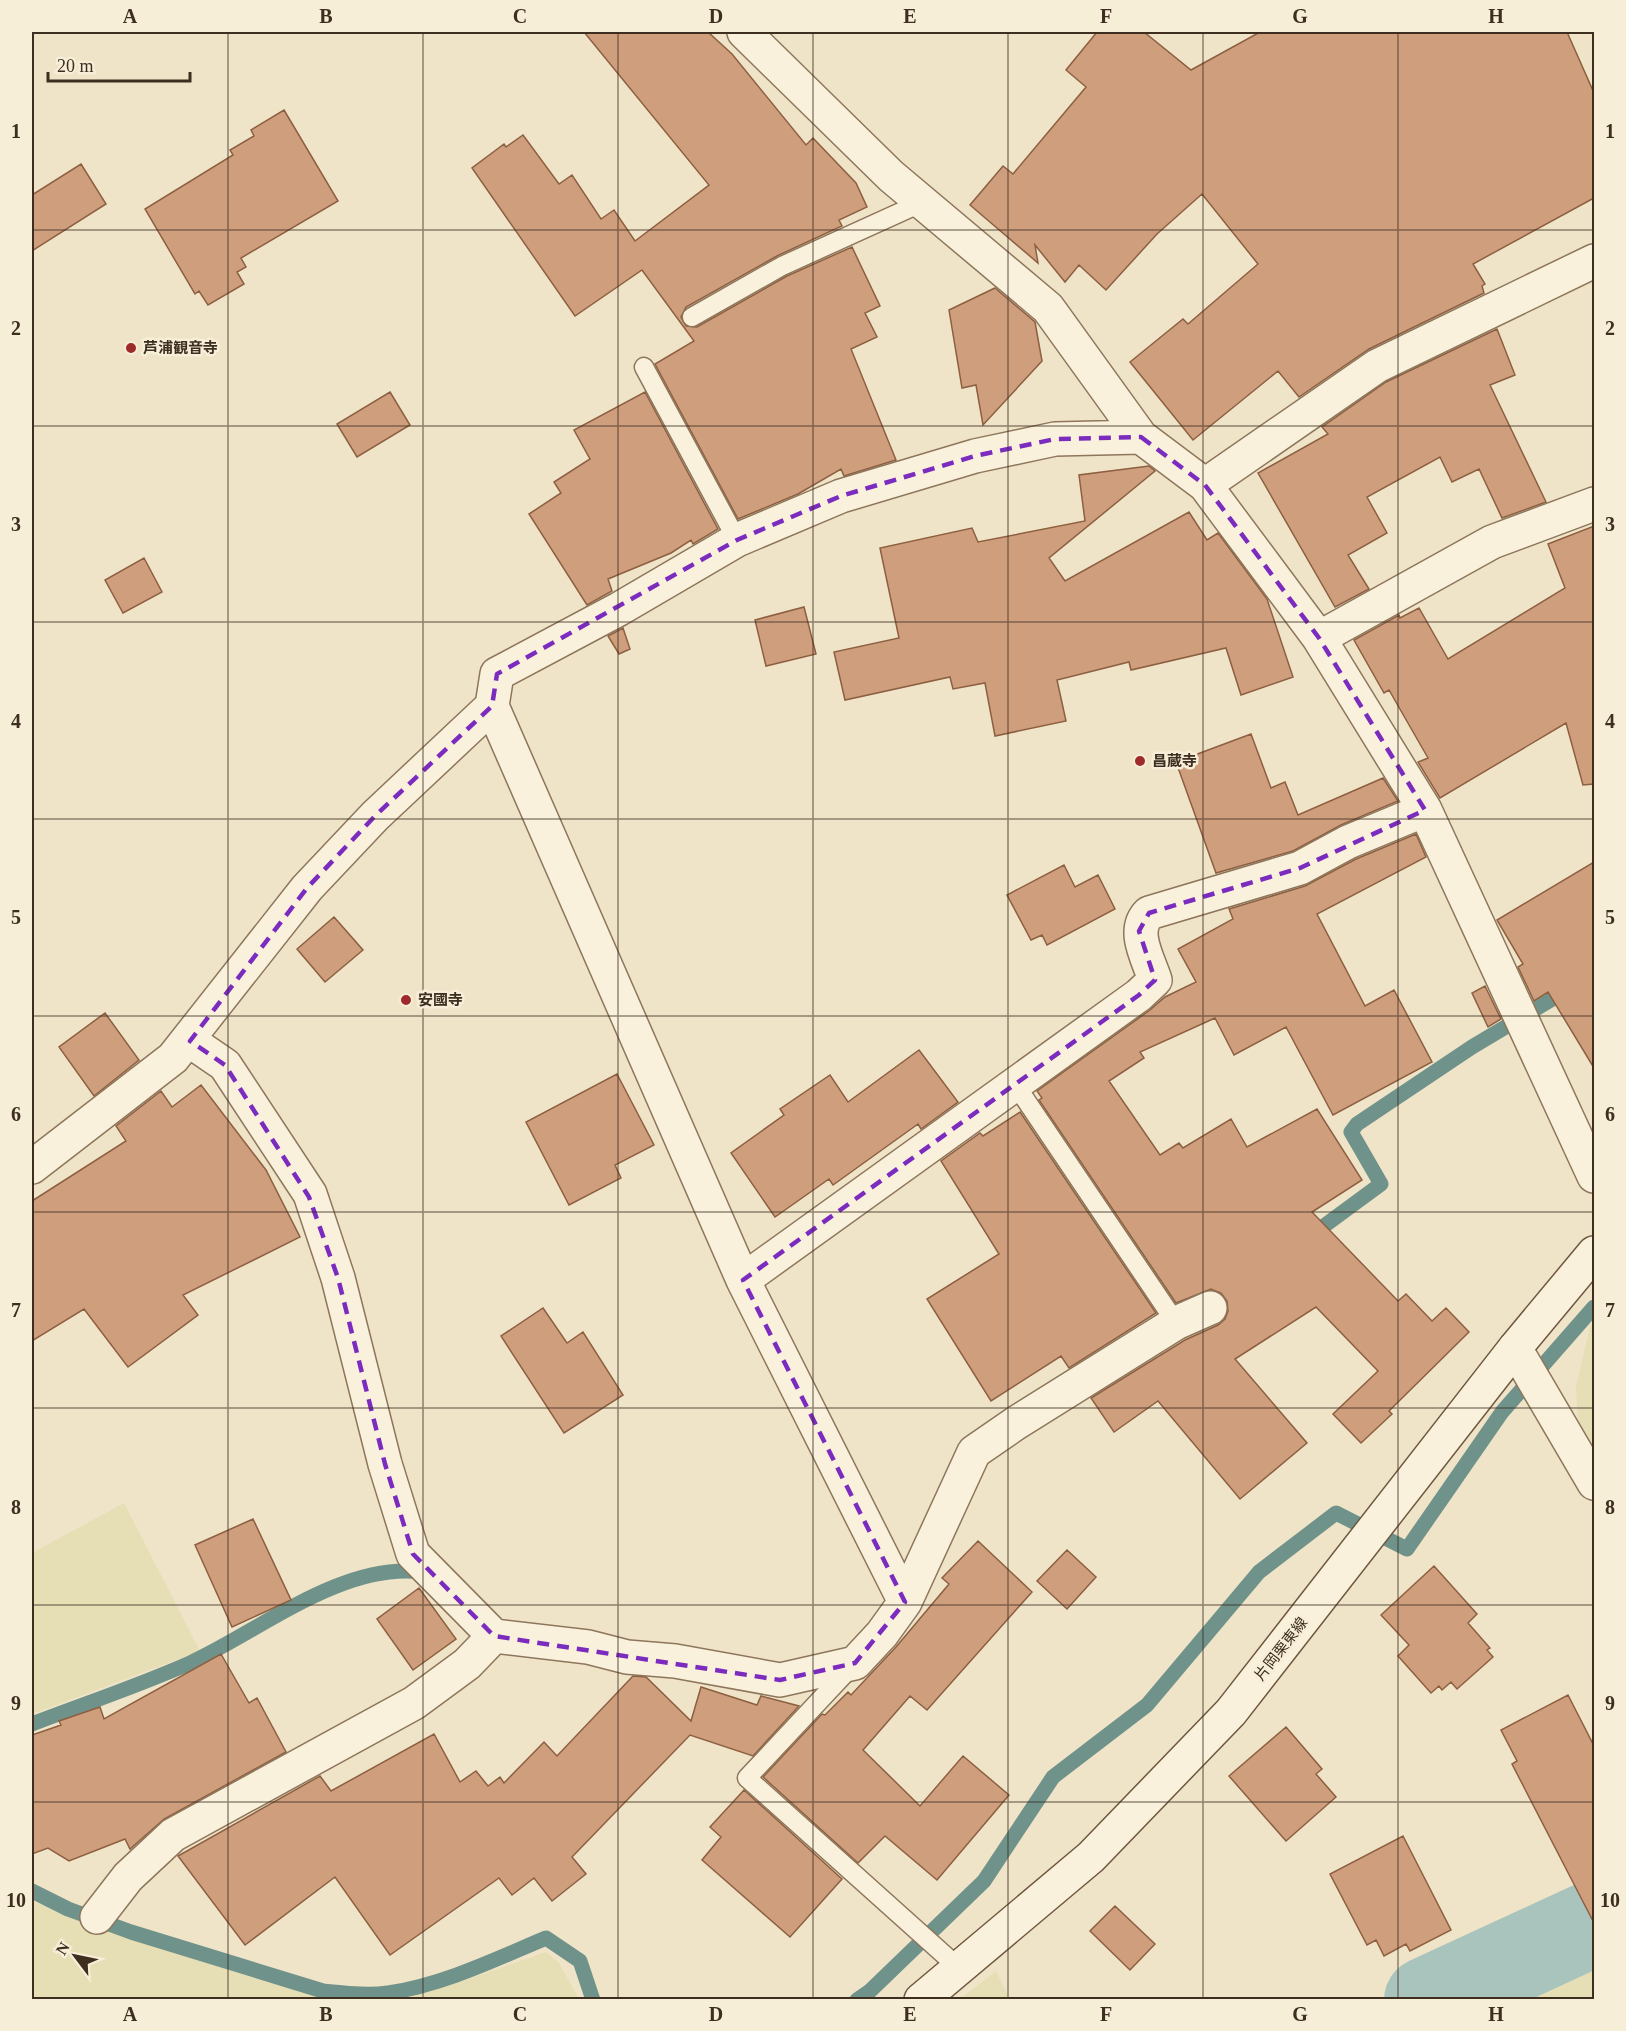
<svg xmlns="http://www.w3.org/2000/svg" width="1626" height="2031" viewBox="0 0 1626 2031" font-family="'Times New Roman','Noto Sans JP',serif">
<rect width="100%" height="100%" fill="#f0e4c8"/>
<path fill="#e6deb5" d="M1594,1321v137l-16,-37 -2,-34 14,-60z
M124,1503l76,148 -168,63v-161z
M32,1901l107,41 127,40 71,17 -305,1z
M1594,1944v55h-121z
M546,1952l13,11 20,36h-209h22l71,-18z
M996,1971l14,28h-50z"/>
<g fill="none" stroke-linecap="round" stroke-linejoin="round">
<path stroke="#6f938a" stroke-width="15" d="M1309,1237l72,-53 -30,-52 6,-8 115,-77 122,-73
M32,1724c52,-20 106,-38 158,-61 68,-31 152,-101 231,-91
M32,1891l36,18 63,23 192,59c22,2 43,5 65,2 55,-8 108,-34 158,-55l34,23 13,39
M857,2000l13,-9 114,-110 69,-104 94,-72 112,-133 77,-59 71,36 95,-137 92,-105"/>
<path stroke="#a9c4bc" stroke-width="86" d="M1427,2000l167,-77"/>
</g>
<path fill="#cf9f7d" stroke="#8d5f41" stroke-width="1.5" d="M584,32h124l24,22 74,91 7,-7 43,45 11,24 -28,13 3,6 -65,30 -91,51 -5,10 5,9 11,1 90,-51 65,-29 28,59 -15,7 12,24 -26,12 45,111 -52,16 -3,-7 -43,25 -60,25 -83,-155 39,-23 -52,-71 -67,46 -103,-148 32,-24 2,3 17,-12 36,49 13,-9 29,44 13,-9 21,31 74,-56z
M1097,32h47l47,38 69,-38h307l27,61v105l-121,66 12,20 -3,2 2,7 -115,56 -70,48 -21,-26 -85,69 -63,-78 53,-43 5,5 70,-60 -56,-70 -45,40 -51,56 -27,-25 -14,17 -30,-37 3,18 -68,-58 33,-39 10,8 73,-87 -20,-17z
M284,110l54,91 -97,57 5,9 -9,5 7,12 -36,21 -9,-14 -4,3 -50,-85 88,-54 -3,-5 24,-14 -3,-6z
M81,164l25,40 -74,47v-56z
M995,288l40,34 7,39 -59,64 -7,-40 -14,3 -13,-78z
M1497,329l18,46 -25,10 56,117 -44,16 -23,-49 -27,13 -12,-25 -73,40 20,36 -39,22 21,34 -34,18 -77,-134 70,-39 -6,-7 64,-45z
M390,392l20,33 -53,32 -20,-33z
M645,392l73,137 -25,15 -2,-4 -20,13 -63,26 4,12 -25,14 -58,-91 32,-21 -7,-11 36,-23 -16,-29z
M1149,466l6,5 -106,87 16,23 124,-69 18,28 11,-7 49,66 26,78 -52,18 -15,-47 -95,22 -2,-8 -72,18 9,41 -71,15 -10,-53 -32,6 -3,-12 -105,23 -11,-48 65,-14 -19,-90 92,-20 6,14 107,-21 -6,-46z
M1594,526v258l-11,1 -17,-62 -126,75 -22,-36 10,-4 -39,-68 -5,3 -30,-53 45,-25 1,3 19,-10 29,51 117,-71 -17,-44z
M144,558l18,34 -39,21 -18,-33z
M804,607l12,47 -50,12 -11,-46z
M623,628l7,21 -11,5 -11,-18z
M1251,734l20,54 14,-6 13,33 85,-37 15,23 -57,24 -48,26 -77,22 -40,-111z
M1416,834l10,23 -109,57 48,92 29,-16 38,72 -99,53 -47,-88 -52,28 -19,-37 -75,34 4,6 -35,23 51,74 19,-12 4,5 48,-29 16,28 70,-38 45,71 -50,32 86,89 8,-7 26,27 14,-13 23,24 -80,79 3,3 -31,29 -28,-29 45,-43 -62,-64 -81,52 72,84 -67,56 -82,-98 -44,31 -23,-34 94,-58 33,-15 7,-6 3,-8 -1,-10 -6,-8 -10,-4 -35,14 -137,-203 3,-2 -5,-7 113,-81 15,-13 31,-15 -18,-33 55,-30 -4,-10 76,-23 51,-27z
M1594,862v206l-46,-76 -14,9 -16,-34 5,-3 -26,-44z
M1064,865l11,22 23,-12 17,34 -68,36 -5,-10 -11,5 -24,-45z
M334,917l29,33 -38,32 -28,-33z
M1485,986l16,33 -13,8 -16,-34z
M105,1013l34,47 -45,36 -35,-49z
M919,1050l39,52 -37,27 -3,-5 -85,61 -4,-6 -54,38 -44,-64 53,-38 -4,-6 50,-34 18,27z
M617,1074l37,71 -39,20 6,13 -52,27 -43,-83z
M201,1085l65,85 34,67 -117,58 15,20 -70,52 -44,-58 -52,32v-140l94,-60 -10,-15 45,-35 11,16z
M1020,1112l136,201 -87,55 -8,-12 -70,45 -64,-102 72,-45 -58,-93 39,-28 3,3z
M543,1308l24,35 16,-11 40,63 -59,38 -63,-97z
M253,1519l38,81 -59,27 -37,-82z
M978,1541l54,51 -105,118 -17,-14 -47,54 57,56 43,-50 46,39 -72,85 -52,-44 -27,27 -95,-86 59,-63 3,1 23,-23 3,3 45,-48 53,-63 -7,-6z
M1067,1550l29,27 -29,32 -30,-28z
M1434,1566l43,48 -9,9 22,25 -3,2 6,7 -36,32 -6,-7 -9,8 -3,-4 -8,7 -33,-37 11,-11 -28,-30z
M419,1588l37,51 -43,31 -36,-51z
M221,1654l28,49 8,-5 29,54 -122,67 -34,30 -5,-10 -56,22 -21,-13 -16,6v-119l29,-10 -2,-4 41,-14 4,12z
M633,1676l13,1 45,44 10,-34 56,18 4,-9 38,10 -46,50 -63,-21 -118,122 14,17 -34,27 -18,-23 -22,17 -13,-17 -109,77 -55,-78 -90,68 -67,-89 142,-80 11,15 103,-57 26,48 16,-11 12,15 12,-9 4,6 40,-41 13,14z
M1568,1695l26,51v177l-82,-159 5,-3 -16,-31z
M1286,1727l36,42 -6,5 20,23 -50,44 -57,-65z
M744,1790l98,89 -52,58 -88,-77 19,-23 -11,-10z
M1403,1836l48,94 -41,21 -4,-7 -22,12 -8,-16 -9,5 -37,-71z
M1115,1906l40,38 -25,26 -40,-39z"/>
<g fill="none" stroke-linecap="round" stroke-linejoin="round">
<defs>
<path id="service" d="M692,317l90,-51 141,-64
M644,367l93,173
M1015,1084l161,239
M851,1667l-104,111 212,190"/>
<path id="minor" d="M744,32l147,144 157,132 93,129 64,48 114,153 106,172 169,366
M1205,485l172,-119 217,-105
M1319,638l173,-96 102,-38
M190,1041l35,24 85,129 28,84 47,186 28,90 81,82 94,11 39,10 48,4 105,19 75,-17 27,-29 23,-32 -162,-322 -251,-574 5,-32 122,-65 118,-69 104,-44 134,-40 80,-17 86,-2
M32,1167l141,-109 134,-170 68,-72 117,-110
M743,1280l396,-285 16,-15c-7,-22 -24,-49 -6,-67l151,-45 48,-26 77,-32
M1515,1348l79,135
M905,1602l69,-150 42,-29 160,-100 34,-15
M97,1917l31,-40 45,-42 241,-132 53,-39 27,-28"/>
<path id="secondary" d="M921,2000l170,-143 140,-145 284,-364 79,-95"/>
</defs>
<use href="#service" stroke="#8d765c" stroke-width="21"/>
<use href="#minor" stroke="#8d765c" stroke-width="36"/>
<use href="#secondary" stroke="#6f573f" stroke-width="36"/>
<use href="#service" stroke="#faf1dc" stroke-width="18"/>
<use href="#minor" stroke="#faf1dc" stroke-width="33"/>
<use href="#secondary" stroke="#faf1dc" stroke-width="33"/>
</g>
<path fill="none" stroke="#7b2cbf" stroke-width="4.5" stroke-dasharray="12 8" stroke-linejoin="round" d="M1141,437l64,48 114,153 106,172 -125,58 -151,45 -10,18 16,49 -16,15 -396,285 162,322 -50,61 -75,17 -286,-44 -81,-82 -28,-90 -47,-186 -29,-81 -84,-132 -35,-24 117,-153 68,-72 117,-110 5,-32 240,-134 104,-44 134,-40 80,-17z"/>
<path fill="none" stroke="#3d2e20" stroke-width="1.5" stroke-opacity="0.55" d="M228,32v1968M423,32v1968M618,32v1968M813,32v1968M1008,32v1968M1203,32v1968M1398,32v1968M32,230h1562M32,426h1562M32,622h1562M32,819h1562M32,1016h1562M32,1212h1562M32,1408h1562M32,1605h1562M32,1802h1562"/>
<g fill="#9e2a2b" stroke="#f7eed8" stroke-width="2">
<circle cx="131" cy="348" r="6"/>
<circle cx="1140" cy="761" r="6"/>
<circle cx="406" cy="1000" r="6"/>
</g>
<g text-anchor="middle" stroke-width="5" stroke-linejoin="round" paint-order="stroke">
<g font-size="15" font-weight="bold" fill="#3d2e20" stroke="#f7eed8" text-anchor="start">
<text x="143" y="353">芦浦観音寺</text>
<text x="1152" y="766">昌蔵寺</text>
<text x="418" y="1005">安國寺</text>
</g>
<g font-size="15" fill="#3d2e20" stroke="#f7eed8">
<text transform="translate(1281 1649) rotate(-52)" y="5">片岡栗東線</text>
</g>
</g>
<rect width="1626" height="2031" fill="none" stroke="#f7eed8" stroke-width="66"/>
<g transform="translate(75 1956) rotate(302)" stroke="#f7eed8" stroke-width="4.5" paint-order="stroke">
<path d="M0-4.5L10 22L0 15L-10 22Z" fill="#3d2e20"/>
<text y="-9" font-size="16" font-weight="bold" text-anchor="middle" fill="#3d2e20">N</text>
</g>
<path d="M48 72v9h142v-9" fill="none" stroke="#3d2e20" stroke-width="3"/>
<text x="57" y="72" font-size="18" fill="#3d2e20" stroke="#f7eed8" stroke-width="4.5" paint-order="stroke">20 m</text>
<rect x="33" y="33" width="1560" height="1965" fill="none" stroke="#3d2e20" stroke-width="2"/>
<g font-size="20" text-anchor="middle" font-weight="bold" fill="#3d2e20">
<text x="130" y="23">A</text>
<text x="326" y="23">B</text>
<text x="520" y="23">C</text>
<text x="716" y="23">D</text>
<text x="910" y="23">E</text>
<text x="1106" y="23">F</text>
<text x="1300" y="23">G</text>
<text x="1496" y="23">H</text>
<text x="16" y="138">1</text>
<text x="1610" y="138">1</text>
<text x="16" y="335">2</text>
<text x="1610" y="335">2</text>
<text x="16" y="531">3</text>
<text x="1610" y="531">3</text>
<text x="16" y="728">4</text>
<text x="1610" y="728">4</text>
<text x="16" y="924">5</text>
<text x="1610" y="924">5</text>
<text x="16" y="1121">6</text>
<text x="1610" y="1121">6</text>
<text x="16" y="1317">7</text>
<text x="1610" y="1317">7</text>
<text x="16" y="1514">8</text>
<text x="1610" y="1514">8</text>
<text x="16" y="1710">9</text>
<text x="1610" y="1710">9</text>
<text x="16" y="1907">10</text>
<text x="1610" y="1907">10</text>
<text x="130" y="2021">A</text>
<text x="326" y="2021">B</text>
<text x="520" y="2021">C</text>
<text x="716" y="2021">D</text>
<text x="910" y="2021">E</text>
<text x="1106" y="2021">F</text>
<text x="1300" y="2021">G</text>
<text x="1496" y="2021">H</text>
</g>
</svg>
